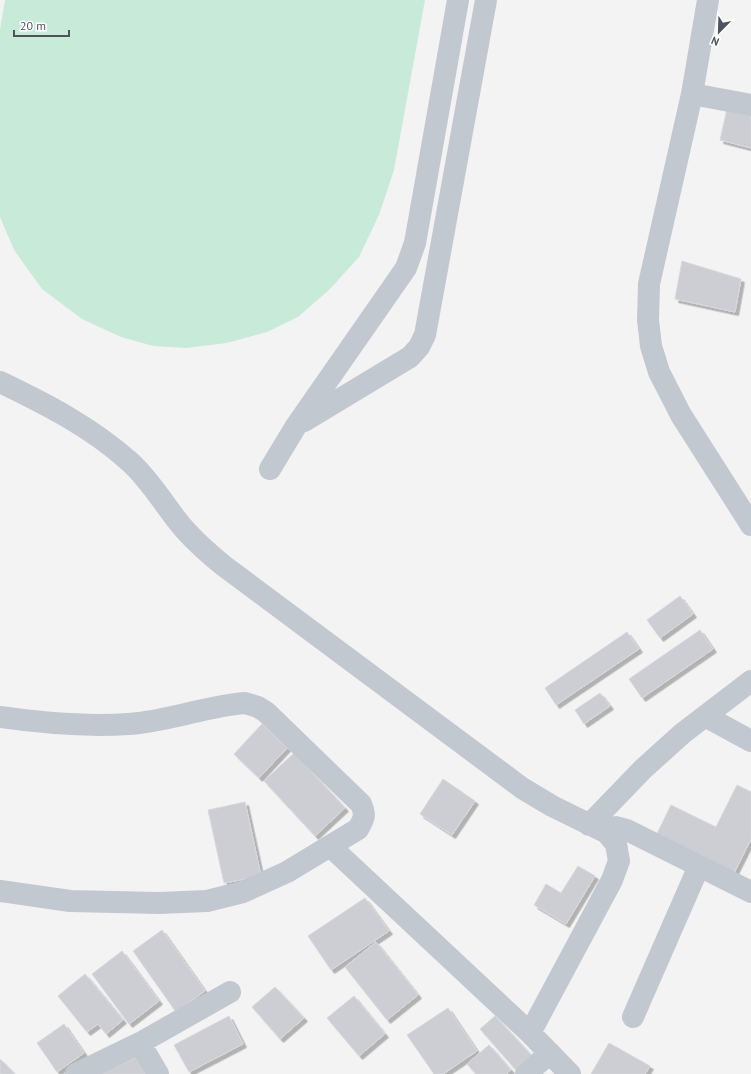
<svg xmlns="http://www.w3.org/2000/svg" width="751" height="1074" viewBox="0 0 751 1074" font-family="'PT Sans',sans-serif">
<defs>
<filter id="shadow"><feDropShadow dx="3.5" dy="3.5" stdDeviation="0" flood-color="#0004"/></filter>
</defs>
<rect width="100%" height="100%" fill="#f4f3f3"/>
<path fill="#c8ebd9" d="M5,0h420l-31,170 -15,45 -20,42 -29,32 -32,28 -31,15 -40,11 -41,5 -33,-2 -32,-9 -39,-18 -40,-30 -28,-39 -14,-33v-188z"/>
<path fill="#cdced4" stroke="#d7d8dd" filter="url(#shadow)" d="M727,109l24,6v33l-31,-8z
M682,261l59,18 -6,33 -60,-13z
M680,596l13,18 -33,24 -13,-18z
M700,630l13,19 -71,49 -13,-19z
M627,632l12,17 -83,56 -11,-17z
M600,693l10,13 -26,18 -9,-14z
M262,724l25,24 -28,30 -25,-24z
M294,753l51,55 -30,28 -51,-55z
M443,779l32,22 -23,34 -32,-21z
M737,785l14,7v47l-19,38 -77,-39 16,-33 45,22z
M245,802l16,74 -37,7 -16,-73z
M578,866l17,10 -29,48 -32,-19 12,-21 15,9z
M365,898l24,33 -58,39 -23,-34z
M162,930l43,61 -29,21 -43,-61z
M376,942l42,53 -31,25 -42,-53z
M122,951l37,50 -30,23 -37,-50z
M85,974l38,46 -17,14 -8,-10 -11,8 -29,-36z
M275,987l29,31 -24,21 -28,-32z
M354,996l31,38 -26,22 -32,-38z
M448,1008l29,43 -34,23h-9l-27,-39z
M229,1016l14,28 -54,28 -15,-27z
M495,1016l36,39 -16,14 -35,-40z
M64,1024l20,29 -27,19 -20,-29z
M609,1043l41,23 -5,8h-54z
M489,1045l22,25 -4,4h-31l-9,-10z
M142,1055l9,19h-52z
M0,1059l15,15h-15z"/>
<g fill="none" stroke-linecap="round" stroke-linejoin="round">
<path stroke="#c2c8cf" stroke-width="22" d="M708,0l-16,94 -43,190 -1,36 3,26 8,26 22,43 70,110
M692,94l59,11
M0,382c46,22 91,45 130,80 20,18 33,41 50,62 13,16 28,29 44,42l298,222 30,18 55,27 9,11 3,17 -7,19 -82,153
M304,421l106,-64 9,-10 6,-12 61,-335
M270,469l26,-43 110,-158 9,-25 43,-243
M705,716l46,25
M0,717c42,6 85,10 128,7 39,-2 77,-18 117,-21l13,4 8,5 95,92c5,11 3,15 -3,25l-71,43 -44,20 -36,9 -48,2 -89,-2 -70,-10
M589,825l54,-56 40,-36 68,-52
M607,833l9,-6 11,3 124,62
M331,847l199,186 40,41
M633,1017l66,-151
M140,1043l18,31
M76,1074l64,-31 90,-51
M526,1074l24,-21"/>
</g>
<g transform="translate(719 32) rotate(203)" stroke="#ffffff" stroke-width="3" paint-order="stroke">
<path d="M0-3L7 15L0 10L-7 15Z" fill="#4c545d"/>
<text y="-6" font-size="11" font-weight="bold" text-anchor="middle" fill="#4c545d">N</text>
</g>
<path d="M14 30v6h55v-6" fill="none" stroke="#4c545d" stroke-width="2"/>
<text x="20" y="30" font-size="12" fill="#4c545d" stroke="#ffffff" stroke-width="3" paint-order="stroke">20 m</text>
</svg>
